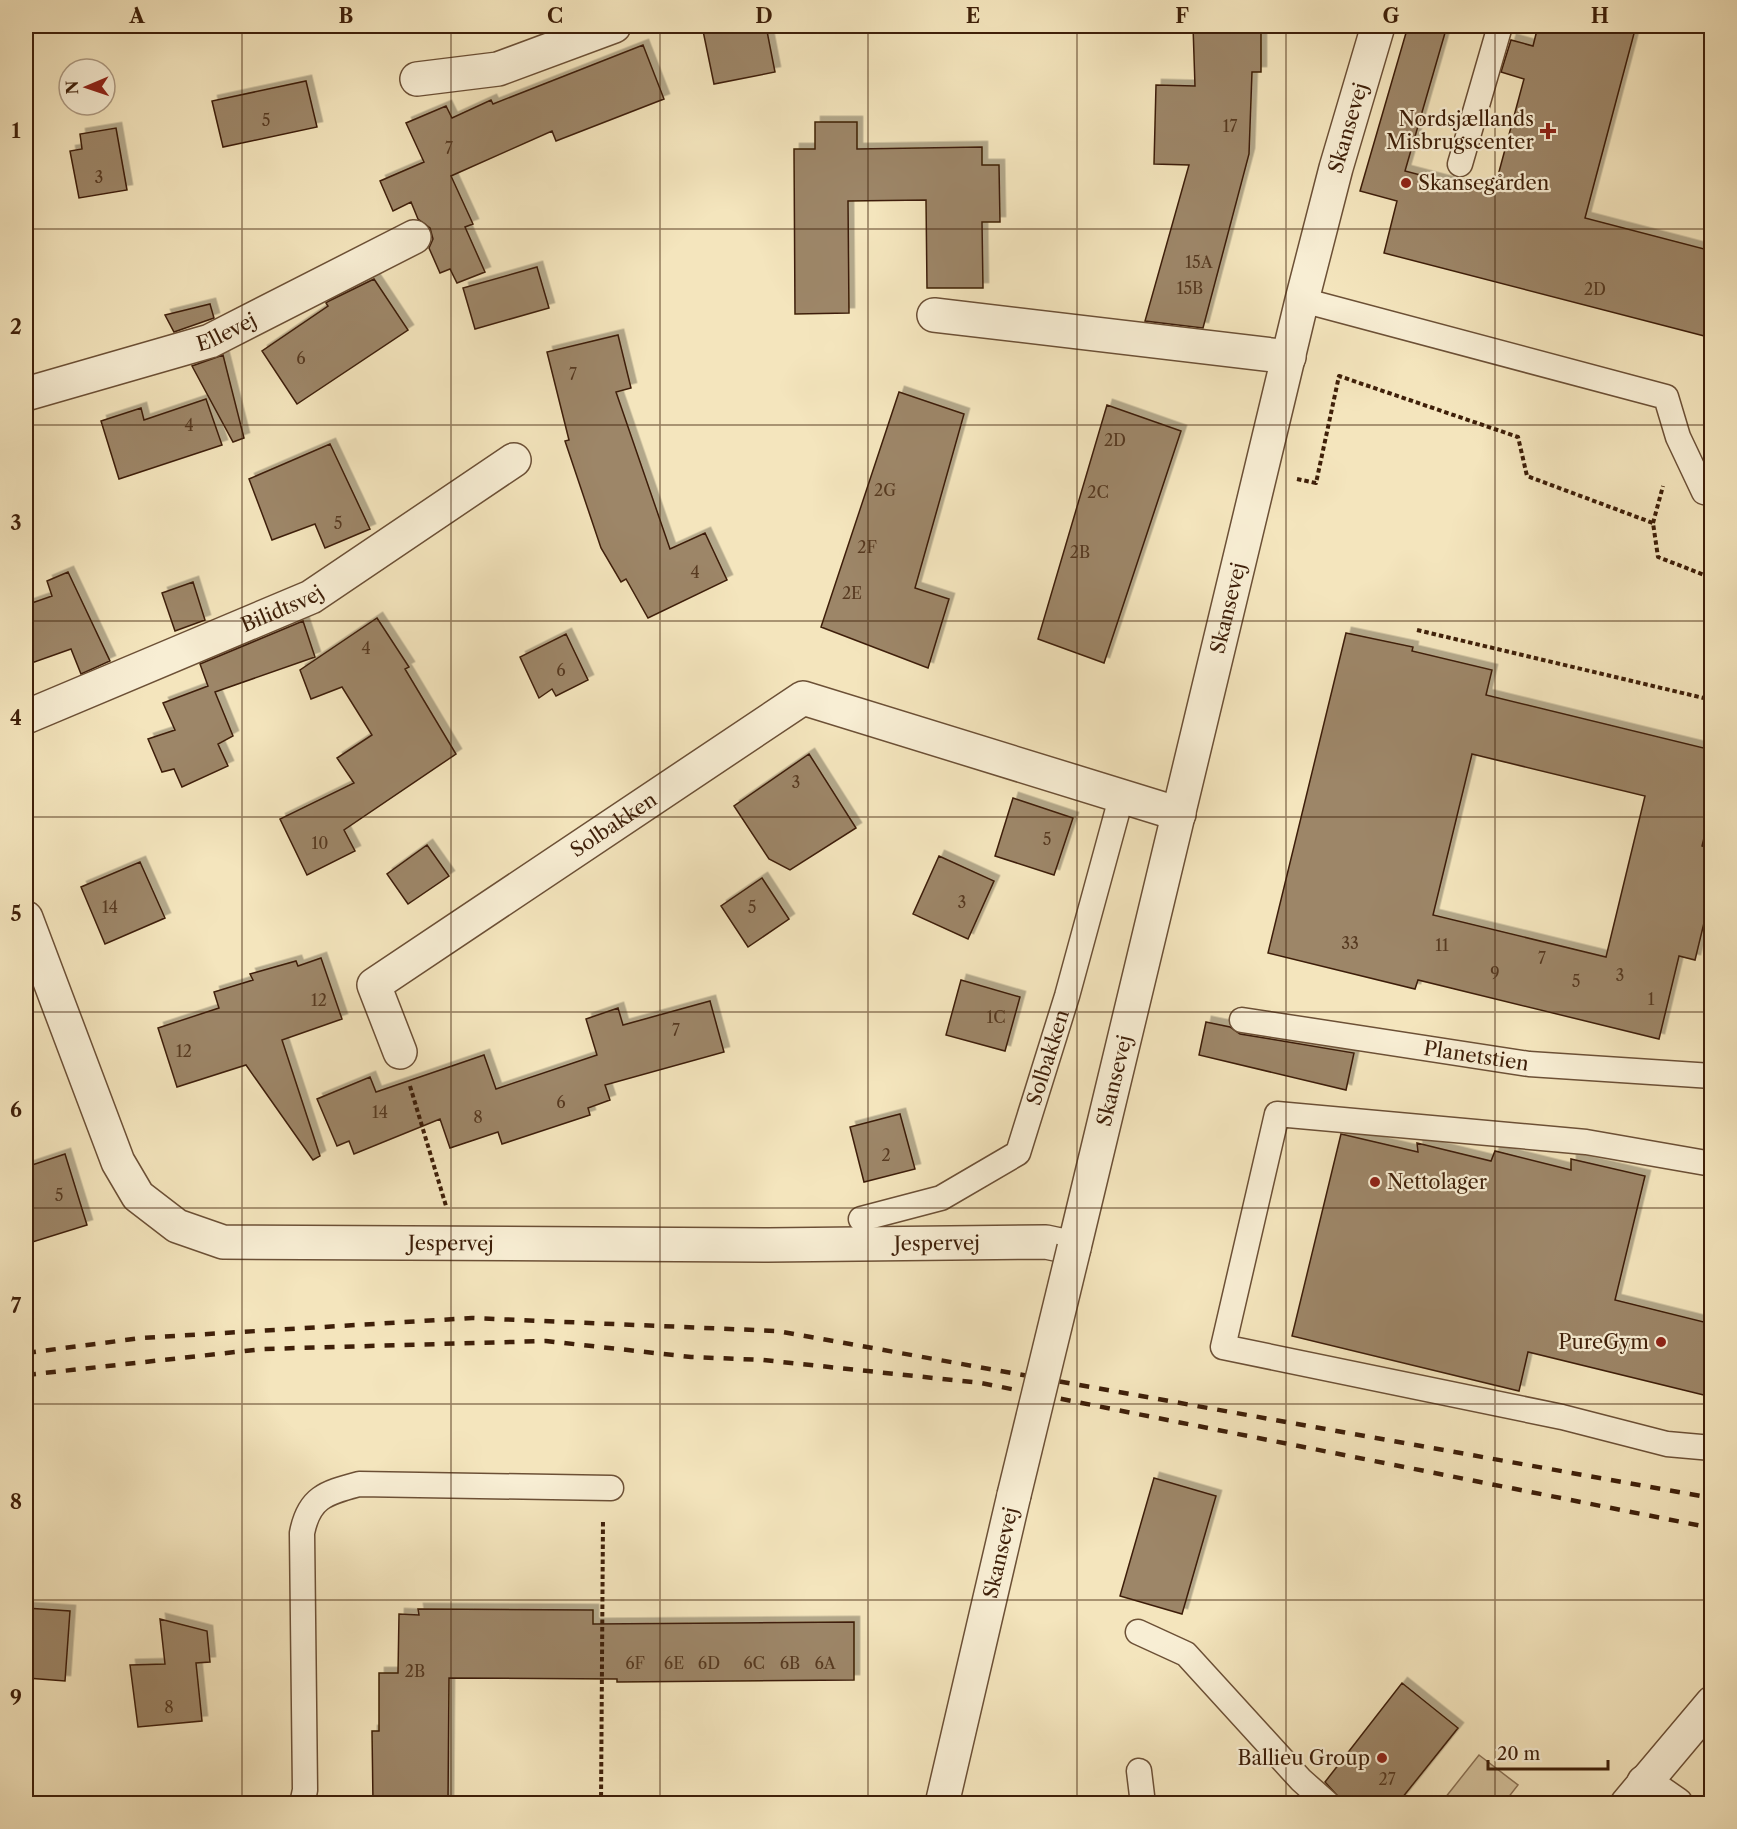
<svg xmlns="http://www.w3.org/2000/svg" width="1737" height="1829" viewBox="0 0 1737 1829" font-family="'Libre Caslon Text',serif">
<defs>
<filter id="shadow"><feDropShadow dx="5.5" dy="-5.5" stdDeviation="0" flood-color="#0004"/></filter>
</defs>
<rect width="100%" height="100%" fill="#f4e5bd"/>
<filter id="stains"><feTurbulence type="fractalNoise" baseFrequency=".00333" numOctaves="4"/><feColorMatrix values="0 0 0 0 .2 0 0 0 0 .09 0 0 0 0 .02 0 0 0 .5 -.17"/></filter>
<radialGradient id="worn" r=".72"><stop offset=".6" stop-color="#630" stop-opacity="0"/><stop offset="1" stop-color="#630" stop-opacity=".3"/></radialGradient>
<path fill="#d5c39e" stroke="#8a7154" stroke-width="1.5" d="M1479,1755l39,30 -14,18h-63z"/>
<path fill="#9d8667" stroke="#3e1f09" stroke-width="1.5" fill-rule="evenodd" filter="url(#shadow)" d="M702,26h64l9,46 -61,12z
M1193,26h68v46h-9l-3,82 -46,174 -58,-7 44,-156 -35,-1 2,-79 39,1z
M1408,26h39l-42,145 88,23 31,-115 -23,-7 10,-32 22,6 5,-20h98l-51,192 127,33v87l-328,-85 13,-52 -37,-10z
M643,45l21,54 -108,42 -4,-10 -101,45 22,48 -8,3 20,45 -28,11 -7,-14 -10,4 -11,-25 4,-9 -3,-11 -12,-9 -7,-17 -18,9 -13,-30 44,-19 -18,-39 40,-17 6,12 39,-18 2,4z
M306,81l11,46 -94,20 -11,-46z
M815,122h42v27l125,-2v18h17l1,57h-18l1,66h-56l-1,-88 -78,1 1,112 -54,1 -1,-165h21z
M116,128l11,62 -48,8 -9,-47 12,-2 -2,-15z
M537,267l12,41 -74,21 -12,-41z
M374,279l34,51 -111,74 -35,-53 66,-45 -2,-3 3,-2z
M210,304l4,14 -40,14 -9,-17z
M618,335l13,53 -15,4 54,157 35,-16 22,47 -79,38 -22,-39 -5,3 -20,-34 -36,-107 4,-1 -22,-88z
M223,355l21,83 -11,4 -41,-76z
M899,392l65,22 -49,174 34,11 -21,69 -107,-41z
M206,399l16,46 -103,34 -18,-58 40,-13 3,12z
M1107,405l74,26 -77,232 -66,-24z
M330,444l40,85 -45,19 -10,-24 -43,16 -23,-61z
M68,572l42,89 -29,13 -10,-25 -45,16v-60l26,-9 -5,-15z
M193,582l12,38 -30,11 -13,-38z
M377,618l32,49 -4,2 51,85 -112,76 11,21 -48,24 -27,-56 74,-36 -17,-25 35,-23 -30,-48 -31,12 -11,-29z
M303,621l12,36 -100,35 18,44 -15,8 10,22 -46,21 -8,-18 -12,3 -14,-33 27,-9 -12,-27 45,-17 -8,-22z
M1346,633l67,14 -1,4 80,19 -6,25 226,55v56l-10,40 10,3v41l-17,70 -16,-4 -20,83 -241,-59 -3,9 -147,-36zM1472,754l173,42 -39,161 -173,-42z
M566,634l22,46 -32,16 -4,-7 -13,9 -19,-41z
M809,754l47,74 -66,42 -21,-11 -35,-53z
M1013,798l60,20 -19,57 -59,-19z
M427,845l22,31 -41,28 -21,-30z
M939,856l55,25 -26,58 -55,-25z
M140,862l25,56 -60,26 -24,-57z
M762,878l27,41 -41,28 -27,-41z
M321,958l21,61 -60,21 38,116 -7,4 -67,-95 -69,22 -19,-59 61,-20 -5,-16 39,-12 -3,-6 46,-13 2,5z
M961,980l59,17 -15,54 -59,-16z
M710,1001l14,51 -119,33 5,15 -22,8 2,7 -88,29 -4,-12 -48,16 -10,-29 -86,35 -5,-13 -12,5 -20,-47 53,-22 6,15 108,-37 12,34 101,-34 -11,-36 32,-11 5,17z
M1206,1022l24,5 10,7 114,19 -8,37 -147,-35z
M900,1114l15,55 -51,13 -14,-55z
M1341,1134l77,18 -1,-9 74,18 4,-10 76,19v-11l74,17 -30,124 97,24v73l-184,-45 -9,39 -227,-55z
M65,1154l22,71 -61,19v-77z
M1154,1478l62,18 -34,118 -62,-18z
M26,1608l44,3 -5,70 -38,-3z
M418,1609l175,1v14l261,-2v58l-237,2v-3l-168,-1 -1,125h-75l-1,-72h7v-58h19l1,-59 20,1z
M160,1619l47,12 3,31 -14,1 6,58 -64,6 -8,-62 35,-1z
M1402,1683l56,45 -60,75h-54l-19,-21z"/>
<g fill="none" stroke-linecap="round" stroke-linejoin="round">
<defs>
<g id="service">
<path d="M1460,164l40,-138"/>
<path d="M1302,300l364,97 12,40 26,55 8,2"/>
<path id="s1" d="M1242,1020l287,44 183,12"/>
<path d="M1712,1164l-126,-22 -309,-28 -54,233 339,70 105,27 45,4"/>
<path id="s2" d="M861,1219l80,-21 77,-45 49,-157 54,-198"/>
<path d="M1138,1632l48,22 115,126 27,24"/>
<path d="M1139,1771l4,33"/>
<path d="M302,1804l3,-14 -3,-257c7,-36 24,-40 57,-49l252,4"/>
</g>
<g id="minor">
<path d="M417,79l81,-10 116,-43"/>
<path d="M934,315l355,42"/>
<path id="s3" d="M26,394l184,-53 204,-104"/>
<path id="s4" d="M26,717l285,-120 203,-137"/>
<path id="s5" d="M400,1052l-26,-67 429,-287 376,116"/>
</g>
<g id="tertiary">
<path id="s6" d="M26,918l92,244 20,34 39,30 46,16 545,3 278,-3 28,6 228,-948 34,-132 42,-142"/>
<path d="M1644,1782l32,22"/>
<path id="s7" d="M942,1804l72,-309"/>
<path d="M1627,1804l85,-101"/>
</g>
</defs>
<use href="#service" stroke="#6c5036" stroke-width="27"/>
<use href="#minor" stroke="#6c5036" stroke-width="36"/>
<use href="#tertiary" stroke="#6c5036" stroke-width="36"/>
<path stroke="#3e1f09" stroke-width="4" stroke-dasharray="4.5 3" stroke-linecap="butt" d="M1297,479l19,4 23,-107 179,61 9,39 126,47 5,34 54,21
M1653,523l10,-37
M1417,630l295,70
M410,1086l36,120
M601,1804l2,-285"/>
<use href="#service" stroke="#f8eed4" stroke-width="24"/>
<use href="#minor" stroke="#f8eed4" stroke-width="33"/>
<use href="#tertiary" stroke="#f8eed4" stroke-width="33"/>
<path stroke="#3e1f09" stroke-width="4.5" stroke-dasharray="10 10" stroke-linecap="butt" d="M26,1353l115,-15 331,-20 305,13 935,167
M26,1375l237,-26 283,-8 145,16 72,3 218,23 731,145"/>
<defs>
<path id="tertiary-bridge" d="M1014,1495l60,-247"/>
</defs>
<use href="#tertiary-bridge" stroke="#6c5036" stroke-width="36" stroke-linecap="butt"/>
<use href="#tertiary-bridge" stroke="#f8eed4" stroke-width="33"/>
</g>
<path fill="none" stroke="#3e1f09" stroke-width="1.5" stroke-opacity="0.55" d="M242,26v1778M451,26v1778M660,26v1778M868,26v1778M1077,26v1778M1286,26v1778M1495,26v1778M26,229h1686M26,425h1686M26,621h1686M26,817h1686M26,1012h1686M26,1208h1686M26,1404h1686M26,1600h1686"/>
<g fill="#8f2418" stroke="#f8eed4" stroke-width="2">
<path d="M1545 122h6v6h6v6h-6v6h-6v-6h-6v-6h6z"/>
<circle cx="1406" cy="183" r="6"/>
<circle cx="1375" cy="1182" r="6"/>
<circle cx="1661" cy="1342" r="6"/>
<circle cx="1382" cy="1758" r="6"/>
</g>
<g text-anchor="middle" stroke-width="4.5" stroke-linejoin="round" paint-order="stroke">
<g font-size="16" fill="#563920">
<text x="266" y="126">5</text>
<text x="1230" y="132">17</text>
<text x="449" y="154">7</text>
<text x="99" y="183">3</text>
<text x="1199" y="268">15A</text>
<text x="1190" y="294">15B</text>
<text x="1595" y="295">2D</text>
<text x="301" y="364">6</text>
<text x="573" y="380">7</text>
<text x="189" y="431">4</text>
<text x="1115" y="446">2D</text>
<text x="885" y="496">2G</text>
<text x="1098" y="498">2C</text>
<text x="338" y="529">5</text>
<text x="867" y="553">2F</text>
<text x="1080" y="558">2B</text>
<text x="695" y="578">4</text>
<text x="852" y="599">2E</text>
<text x="366" y="654">4</text>
<text x="561" y="676">6</text>
<text x="796" y="788">3</text>
<text x="1047" y="845">5</text>
<text x="320" y="849">10</text>
<text x="962" y="908">3</text>
<text x="110" y="913">14</text>
<text x="752" y="913">5</text>
<text x="1350" y="949">33</text>
<text x="1442" y="951">11</text>
<text x="1542" y="964">7</text>
<text x="1495" y="979">9</text>
<text x="1620" y="981">3</text>
<text x="1576" y="987">5</text>
<text x="1651" y="1005">1</text>
<text x="319" y="1006">12</text>
<text x="996" y="1023">1C</text>
<text x="676" y="1036">7</text>
<text x="184" y="1057">12</text>
<text x="561" y="1108">6</text>
<text x="380" y="1118">14</text>
<text x="478" y="1123">8</text>
<text x="886" y="1161">2</text>
<text x="59" y="1201">5</text>
<text x="635" y="1669">6F</text>
<text x="674" y="1669">6E</text>
<text x="709" y="1669">6D</text>
<text x="754" y="1669">6C</text>
<text x="790" y="1669">6B</text>
<text x="825" y="1669">6A</text>
<text x="415" y="1677">2B</text>
<text x="169" y="1713">8</text>
<text x="1387" y="1785">27</text>
</g>
<g font-size="20" fill="#3e1f09" stroke="#f8eed4" text-anchor="end">
<text x="1534" y="126">Nordsjællands<tspan x="1534" dy="23">Misbrugscenter</tspan></text>
<text x="1418" y="190" text-anchor="start">Skansegården</text>
<text x="1387" y="1189" text-anchor="start">Nettolager</text>
<text x="1649" y="1349">PureGym</text>
<text x="1370" y="1765">Ballieu Group</text>
</g>
<g font-size="20" fill="#3e1f09" stroke="#f8eed4">
<text dy="7" stroke="none"><textPath href="#s6" startOffset="2403">Skansevej</textPath></text>
<text dy="7" stroke="none"><textPath href="#s3" startOffset="210">Ellevej</textPath></text>
<text dy="7" stroke="none"><textPath href="#s4" startOffset="278">Bilidtsvej</textPath></text>
<text dy="7" stroke="none"><textPath href="#s6" startOffset="1908">Skansevej</textPath></text>
<text dy="7" stroke="none"><textPath href="#s5" startOffset="360">Solbakken</textPath></text>
<text dy="7" stroke="none"><textPath href="#s1" startOffset="237">Planetstien</textPath></text>
<text dy="7" stroke="none"><textPath href="#s2" startOffset="272">Solbakken</textPath></text>
<text dy="7" stroke="none"><textPath href="#s6" startOffset="1422">Skansevej</textPath></text>
<text dy="7" stroke="none"><textPath href="#s6" startOffset="626">Jespervej</textPath></text>
<text dy="7" stroke="none"><textPath href="#s6" startOffset="1112">Jespervej</textPath></text>
<text dy="7" stroke="none"><textPath href="#s7" startOffset="258">Skansevej</textPath></text>
</g>
</g>
<rect width="1737" height="1829" fill="none" stroke="#f4e5bd" stroke-width="66"/>
<g transform="translate(87 87) rotate(268)"><circle r="28" fill="#f8eed4" stroke="#ae9b83" stroke-width="1.5"/>
<path d="M0-4.5L10 22L0 15L-10 22Z" fill="#8f2418"/>
<text y="-9" font-size="16" font-weight="bold" text-anchor="middle" fill="#3e1f09">N</text>
</g>
<path d="M1488 1760v9h120v-9" fill="none" stroke="#3e1f09" stroke-width="3"/>
<text x="1497" y="1760" font-size="18" fill="#3e1f09" stroke="#f8eed4" stroke-width="4.5" paint-order="stroke">20 m</text>
<rect x="33" y="33" width="1671" height="1763" fill="none" stroke="#3e1f09" stroke-width="2"/>
<g font-size="20" text-anchor="middle" font-weight="bold" fill="#3e1f09">
<text x="137" y="23">A</text>
<text x="346" y="23">B</text>
<text x="555" y="23">C</text>
<text x="764" y="23">D</text>
<text x="973" y="23">E</text>
<text x="1182" y="23">F</text>
<text x="1391" y="23">G</text>
<text x="1600" y="23">H</text>
<text x="16" y="138">1</text>
<text x="16" y="334">2</text>
<text x="16" y="530">3</text>
<text x="16" y="725">4</text>
<text x="16" y="921">5</text>
<text x="16" y="1117">6</text>
<text x="16" y="1313">7</text>
<text x="16" y="1509">8</text>
<text x="16" y="1705">9</text>
</g>
<rect width="100%" height="100%" filter="url(#stains)"/>
<rect width="100%" height="100%" fill="url(#worn)"/>
</svg>
